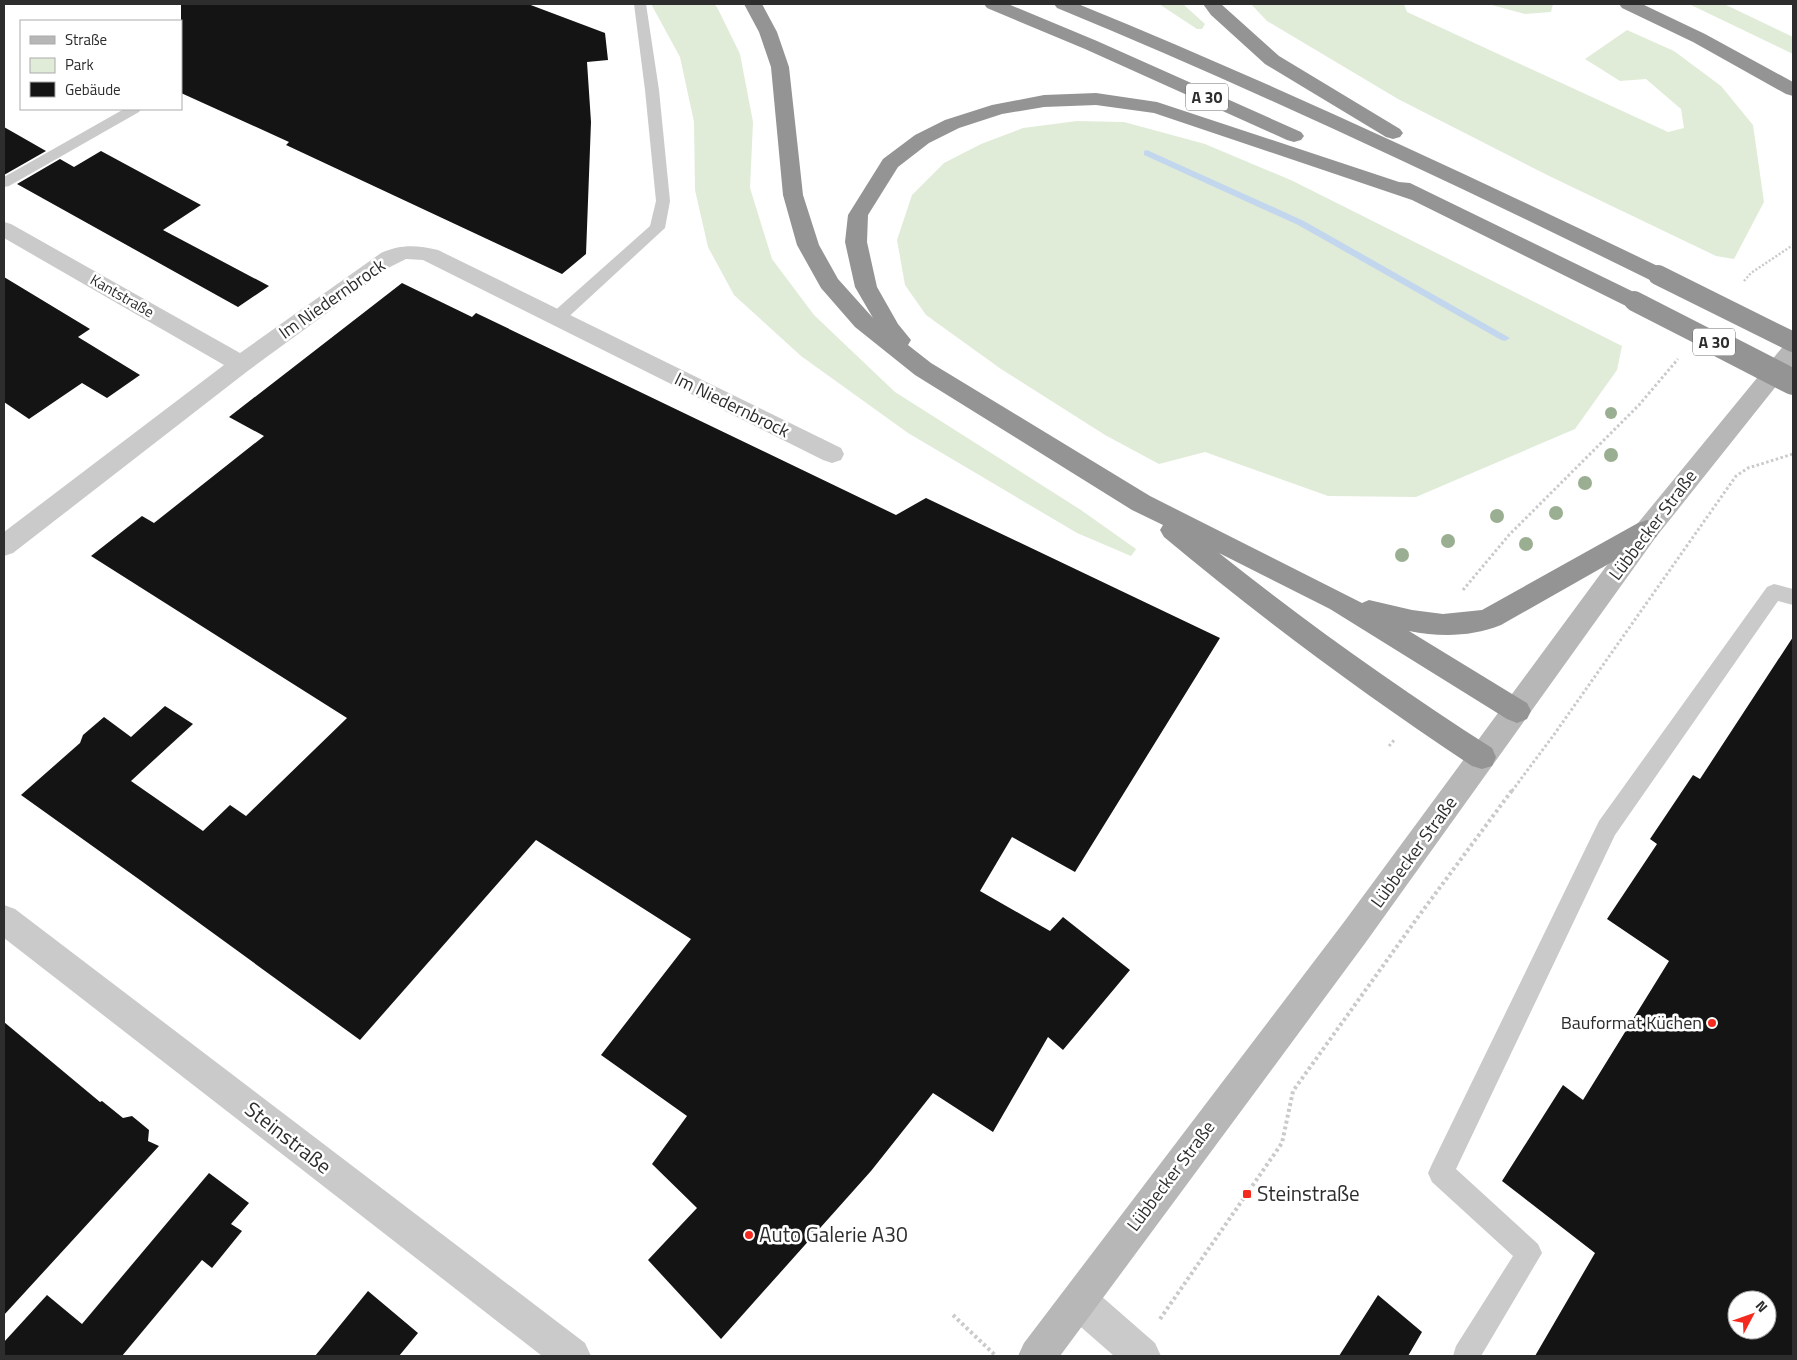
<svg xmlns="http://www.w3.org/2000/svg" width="1797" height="1360" viewBox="0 0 1797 1360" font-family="'Titillium Web',sans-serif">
<rect width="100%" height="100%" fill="#fff"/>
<path fill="#e0ecd8" d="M651,4h63l3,3 23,47 13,68 -3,66 22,71 42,56 81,77 186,118 55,39 -5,7 -54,-23 -169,-100 -107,-77 -67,-61 -26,-48 -13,-57 -1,-68 -14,-65z
M1159,4h24l22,20 -3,5h-5z
M1251,4h153l3,8 261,120 16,-4 -3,-19 -35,-30 -26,2 -35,-22 42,-29 47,21 47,35 32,39 11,77 -30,57 -18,-3 -171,-82 -147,-75 -131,-78z
M1488,4h65l-2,8 -26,2z
M1689,4h35l69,33v17z
M1077,121l47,1 81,22 88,37 329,165 -5,24 -42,59 -159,68 -88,-1 -123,-44 -46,12 -54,-29 -104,-66 -75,-54 -21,-30 -8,-45 15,-45 32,-32 37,-19 42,-16z"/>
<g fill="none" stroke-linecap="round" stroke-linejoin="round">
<path fill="#c2d7ee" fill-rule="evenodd" d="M1147,150l157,71 206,117 -5,3 -4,-1 -203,-115 -154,-70v-4z"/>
</g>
<path fill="#141414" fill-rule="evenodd" d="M181,4h347l77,29 3,27 -21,2 4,60 -5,132 -24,20 -276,-129 3,-3 -108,-49z
M4,127l42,24 -42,24z
M101,151l100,54 -38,25 106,56 -31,21 -221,-123 43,-25 14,8z
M4,277l86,52 -12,8 62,38 -33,23 -25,-15 -53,36 -25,-17z
M402,283l70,34 4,-4 420,202 30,-17 294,140 -145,234 -63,-35 -32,54 70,40 13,-14 67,53 -67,80 -15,-13 -55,95 -60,-39 -62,78 -150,168 -73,-79 49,-52 -45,-44 35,-48 -86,-61 90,-116 -155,-99 -176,200 -220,-160 -119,-85 59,-52 3,-8 21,-18 27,20 34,-31 28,18 -62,57 72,50 27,-26 16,11 101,-98 -256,-162 51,-40 12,7 110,-87 -35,-19z
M1793,637v719h-258l60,-103 -93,-72 61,-96 20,15 86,-139 -62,-42 50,-75 -7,-5 43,-64 7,4zM1737,1300h30v30h-30z
M4,1022l96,80 2,-1 21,17 9,-2 17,14 -1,11 11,5 -155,169z
M209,1173l40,30 -18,21 11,7 -30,37 -10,-8 -80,96h-118v-14l43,-47 35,29z
M368,1291l50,42 -19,23h-84z
M1378,1295l44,37 -14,24h-69z"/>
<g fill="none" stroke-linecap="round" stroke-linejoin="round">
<path stroke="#cacaca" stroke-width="2.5" stroke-dasharray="2 2" stroke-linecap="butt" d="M1744,281l7,-8 42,-28"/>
<path stroke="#cacaca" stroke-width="3" stroke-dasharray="2.5 2.5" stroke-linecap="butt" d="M1463,590l46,-55 130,-130 39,-46
M1389,746l6,-7
M1512,791l41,-55 183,-260 12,-8 45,-14"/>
<path stroke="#cacaca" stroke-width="4" stroke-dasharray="3 3" stroke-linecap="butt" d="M953,1315l43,41
M1160,1319l122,-176 11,-52 125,-174 95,-128"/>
<path fill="#cacaca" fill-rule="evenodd" d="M634,4h12l13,86 11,111 -5,27 -102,94 -6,1 -6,-1 -2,-4 2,-4 99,-88 6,-25 -11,-111z
M124,109h17l-2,3 -130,74 -5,1v-10z
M1774,584l19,5v16l-15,-4 -163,234 -159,334 82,75 4,9 -61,103h-28l3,-10 57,-90 -81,-74 -4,-9 4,-9 167,-343 168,-234z"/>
<path fill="#cacaca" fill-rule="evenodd" d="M4,222l7,2 229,129 141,-100c20,-9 36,-8 57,-3l403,198 3,6 -3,6 -9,3 -9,-3 -400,-200 -17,-1 -16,8 -141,103 -236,183 -9,3v-24l220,-167 -220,-127z
M4,905l11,4 570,434 6,13h-49l-538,-418z
M1079,1283l13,5 63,55 6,13h-47l-48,-42 -5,-13 5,-13z"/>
<path fill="#b7b7b7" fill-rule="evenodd" d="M1793,342v23l-137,172 -290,405 -306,414h-42l6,-13 320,-421 294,-399 147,-179z"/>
<path fill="#949494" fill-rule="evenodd" d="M744,4h18l15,28 12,35 14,128 16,50 19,34 35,39 -18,-31 -10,-45 3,-27 35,-56 32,-24 30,-15 47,-15 52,-10 52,-2 61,9 242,80 11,1 232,113 3,5 -3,5 -8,2 -8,-2 -214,-106 -258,-87 -58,-8 -52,2 -42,7 -43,14 -30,15 -31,24 -30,48 -1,27 10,45 21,37 13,16 -3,5 23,18 219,133 212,107 7,-3 43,10 31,4 39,-4 156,-87 9,-3 9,3 4,7 -4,7 -155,88c-30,12 -61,12 -92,6l118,72 4,8 -4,8 -10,4 -10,-4 -177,-110 -111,-56c88,70 179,135 273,195l4,9 -4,9 -10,3 -10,-3c-107,-71 -210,-147 -308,-229l-4,-7 3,-5 -31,-15 -217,-135 -60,-48 -34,-39 -24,-43 -14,-50 -12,-128 -12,-35z
M984,4h24l89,37 204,91 3,4 -3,4 -7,2 -7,-2 -202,-91 -98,-41z
M1054,4h24c199,81 394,173 588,266l3,5 -3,5 -8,2 -8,-2c-195,-96 -392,-189 -593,-272z
M1203,4h18l58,52 121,73 3,4 -3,4 -7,2 -7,-2 -121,-73 -54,-49z
M1619,4h23l63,30 88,48v14l-7,-2 -93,-52 -71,-34z"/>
<path stroke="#949494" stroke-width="20" d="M1658,275l135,67
M1634,301l90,46"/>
<path stroke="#949494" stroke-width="26" d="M1721,345l72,37"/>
</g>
<g fill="#9aae91">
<circle cx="1611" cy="413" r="6"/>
<circle cx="1611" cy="455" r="7"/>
<circle cx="1585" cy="483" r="7"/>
<circle cx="1556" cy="513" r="7"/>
<circle cx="1497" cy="516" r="7"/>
<circle cx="1448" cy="541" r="7"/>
<circle cx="1526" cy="544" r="7"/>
<circle cx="1402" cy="555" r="7"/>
</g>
<g fill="#f42a1e" stroke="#fff" stroke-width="2">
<circle cx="1712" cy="1023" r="5"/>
<rect x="1242" y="1189" width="10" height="10" rx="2.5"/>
<circle cx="749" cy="1235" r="5"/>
</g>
<g text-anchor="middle" stroke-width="5" stroke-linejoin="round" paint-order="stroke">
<g font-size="15" fill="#2d2d2d" stroke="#fff">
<text transform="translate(122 296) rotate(30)" y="5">Kantstraße</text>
</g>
<g fill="#fff" stroke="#6c6c6c" stroke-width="1">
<rect x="1186" y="83.5" width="42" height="27" rx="4"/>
<rect x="1693" y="328.5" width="42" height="27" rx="4"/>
</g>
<g font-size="16" font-weight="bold" fill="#2d2d2d">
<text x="1207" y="103">A 30</text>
<text x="1714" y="348">A 30</text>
</g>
<g font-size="18" fill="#2d2d2d" stroke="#fff">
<text transform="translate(332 299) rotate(-35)" y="6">Im Niedernbrock</text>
<text transform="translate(732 405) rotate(26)" y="6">Im Niedernbrock</text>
<text transform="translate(1653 525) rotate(-53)" y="6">Lübbecker Straße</text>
<text transform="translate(1414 852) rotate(-54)" y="6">Lübbecker Straße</text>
<text transform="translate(1171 1176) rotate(-53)" y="6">Lübbecker Straße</text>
</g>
<g font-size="18" fill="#2d2d2d" stroke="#fff" text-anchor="end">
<text x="1702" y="1029">Bauformat Küchen</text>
</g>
<g font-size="21" fill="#2d2d2d" stroke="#fff">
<text transform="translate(288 1138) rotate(38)" y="7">Steinstraße</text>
</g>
<g font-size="21" fill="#2d2d2d" stroke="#fff" text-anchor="start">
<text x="1257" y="1201">Steinstraße</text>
<text x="759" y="1242">Auto Galerie A30</text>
</g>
</g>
<rect width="1797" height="1360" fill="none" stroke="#2d2d2d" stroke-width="10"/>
<rect x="20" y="20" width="162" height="90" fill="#ffffff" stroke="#ababab"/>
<rect x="30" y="36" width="25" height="8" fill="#b7b7b7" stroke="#ababab"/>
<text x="65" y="45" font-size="15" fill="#2d2d2d">Straße</text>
<rect x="30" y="58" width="25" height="15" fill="#e0ecd8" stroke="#ababab"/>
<text x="65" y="70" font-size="15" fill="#2d2d2d">Park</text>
<rect x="30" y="82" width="25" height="15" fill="#141414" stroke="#ababab"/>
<text x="65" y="95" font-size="15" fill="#2d2d2d">Gebäude</text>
<g transform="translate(1752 1315) rotate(49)"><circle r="24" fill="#ffffff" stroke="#ababab"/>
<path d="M0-4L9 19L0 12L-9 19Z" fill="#f42a1e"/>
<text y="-8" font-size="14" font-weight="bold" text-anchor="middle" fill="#2d2d2d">N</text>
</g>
</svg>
